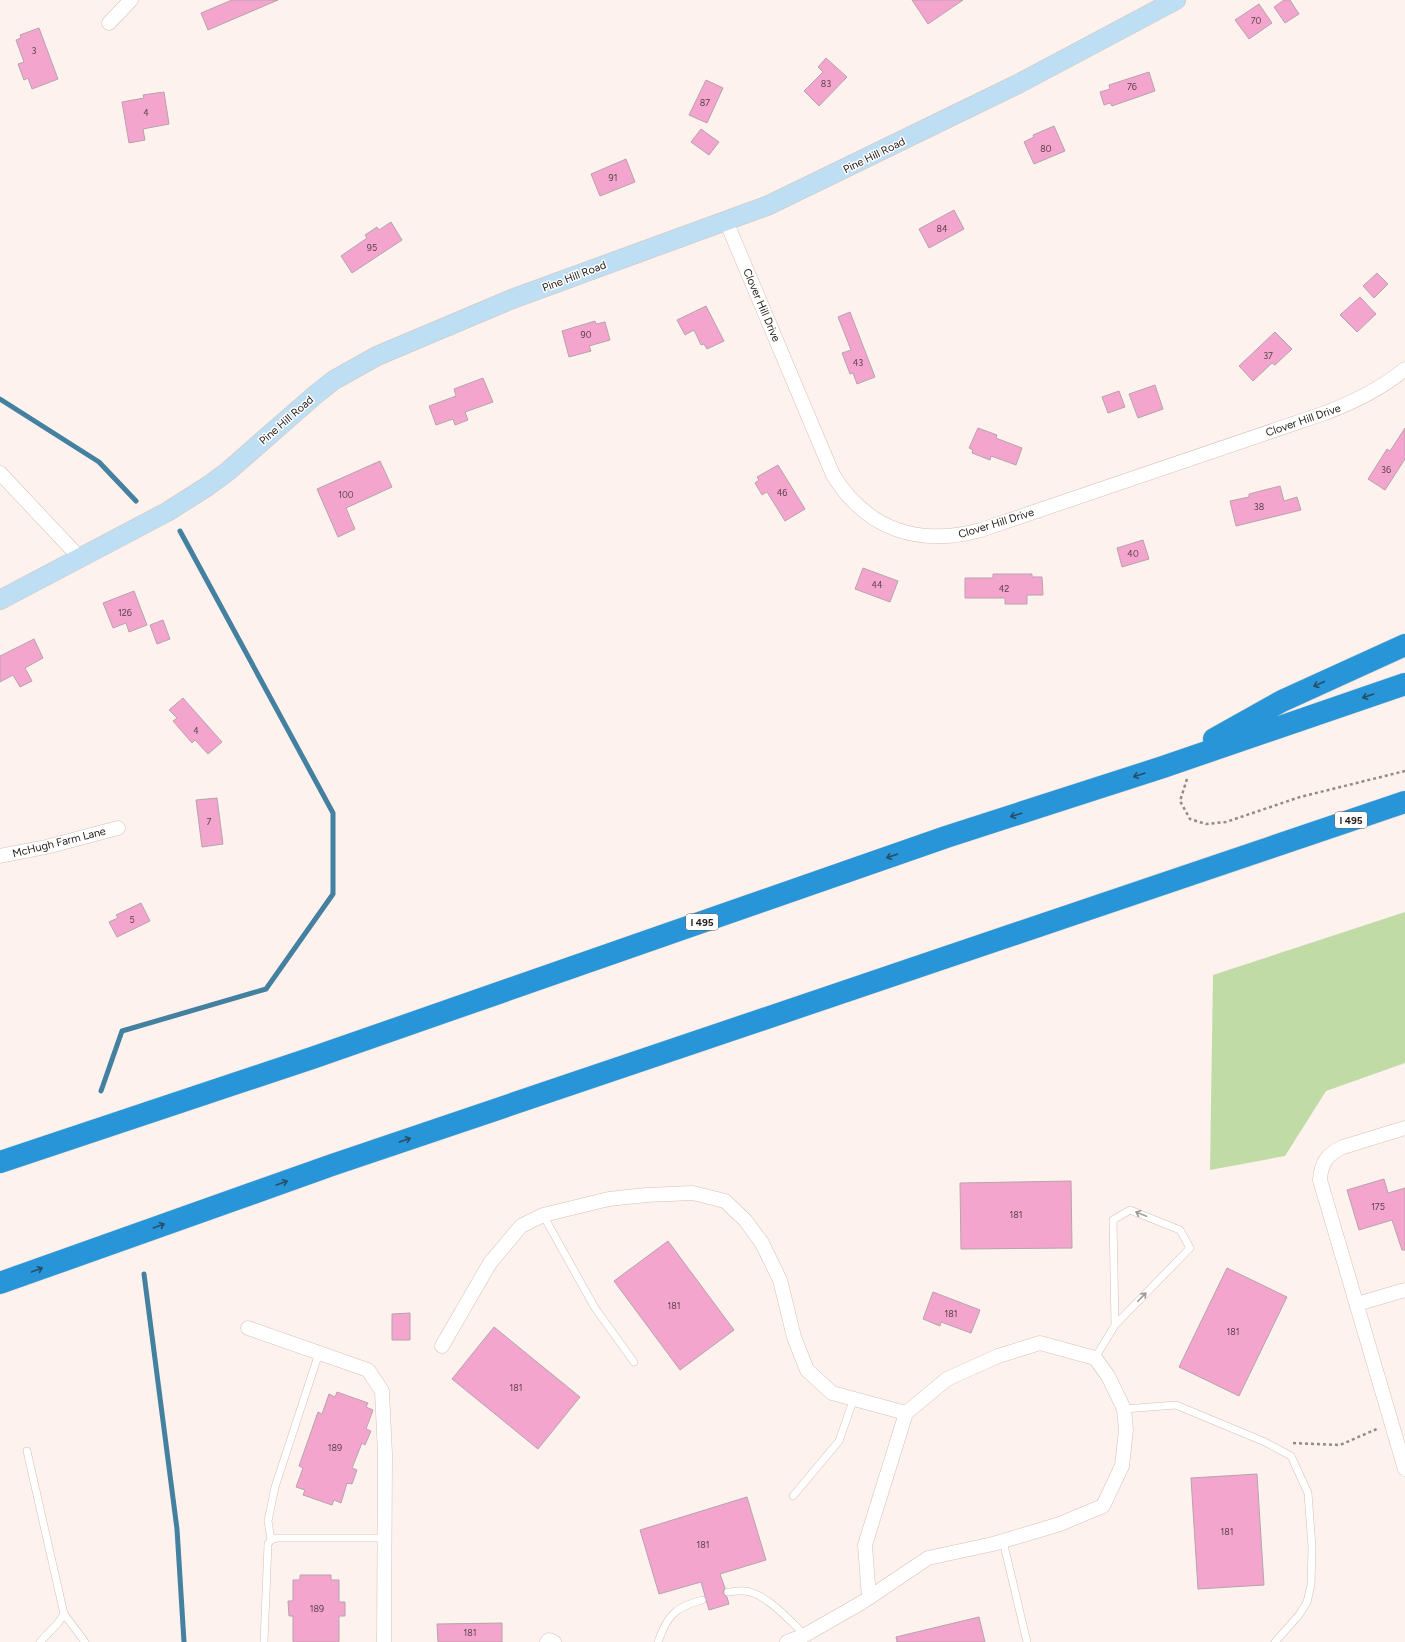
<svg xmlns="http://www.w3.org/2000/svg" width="1405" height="1642" viewBox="0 0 1405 1642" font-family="Figtree,sans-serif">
<rect width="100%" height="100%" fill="#fdf2ed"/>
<path fill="#c1dba6" d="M1405,912v151l-79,28 -41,65 -75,14 3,-195z"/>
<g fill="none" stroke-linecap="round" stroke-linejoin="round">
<path stroke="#4480a0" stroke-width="5" d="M0,399l99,63 37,39
M101,1091l21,-60 144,-42 67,-95v-81l-153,-282
M144,1274l33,255 7,113"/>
</g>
<path fill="#f4a5ce" stroke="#b5a4ac" d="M232,0h46l-70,30 -7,-17z
M912,0h51l-35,24z
M1284,0h6l9,14 -14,9 -11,-16z
M1259,4l13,19 -23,16 -14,-19z
M39,28l19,51 -26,10 -4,-11 -4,2 -6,-16 6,-2 -8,-22 5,-2 -1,-3z
M826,58l21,19 -28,29 -15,-15 19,-19 -5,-5z
M1149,72l6,19 -43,15 -2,-3 -6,2 -4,-13 10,-3 -1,-4z
M706,80l17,8 -16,35 -18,-8z
M164,92l5,32 -26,5 2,11 -16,3 -7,-41 22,-4 -1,-3z
M1054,126l11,25 -31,13 -10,-22 10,-5 -1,-2z
M701,129l18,13 -10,13 -18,-13z
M626,159l9,23 -35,14 -9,-22z
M954,210l10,19 -35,19 -10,-19z
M391,222l11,18 -50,33 -11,-17 26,-18 -2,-3 12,-8 2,3z
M1377,273l11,11 -14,14 -11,-12z
M1360,297l16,17 -19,18 -17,-17z
M706,306l18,35 -17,8 -3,-5 -3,1 -7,-15 -9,5 -8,-15z
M850,312l25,65 -18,7 -4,-11 -3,1 -8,-21 9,-3 -13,-33z
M595,321l1,3 9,-2 5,18 -21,6 2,5 -22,6 -7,-26z
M1275,332l17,17 -17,16 -3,-2 -19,18 -14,-15z
M483,378l10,24 -28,10 3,8 -13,5 -2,-6 -17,6 -7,-19 27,-10 -2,-7z
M1155,385l8,24 -25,9 -9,-24z
M1119,391l6,16 -17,6 -6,-16z
M978,428l19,7 -1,3 26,10 -6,17 -25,-9 -1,4 -18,-7 1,-3 -4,-2z
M1405,428v31l-20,31 -17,-11 19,-30 3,2z
M380,461l12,26 -46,21 9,21 -17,8 -21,-48z
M778,465l27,44 -20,12 -18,-29 -5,3 -7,-12 4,-3 -2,-3z
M1280,486l4,15 13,-4 4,13 -65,16 -6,-25 19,-4v-3z
M1143,540l6,19 -27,8 -5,-19z
M863,568l35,13 -8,21 -35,-13z
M993,574h39v3h10l1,18h-16v9h-22v-6h-40v-20h28z
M134,591l13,34 -18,7 -3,-9 -13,5 -10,-25z
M163,620l7,19 -13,5 -7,-19z
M34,639l9,19 -18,10 7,13 -12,6 -7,-12 -13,7v-26z
M183,698l39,44 -14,12 -13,-14 -3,3 -19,-22 4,-3 -8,-8z
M217,798l6,46 -21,3 -6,-47z
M141,903l9,18 -33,16 -8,-15 9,-4 -2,-3z
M1384,1179l4,14 17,-5v62h-3l-10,-30 -33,10 -12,-40z
M1071,1181l1,67 -111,1 -1,-66z
M668,1241l66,89 -54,40 -66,-89z
M1227,1268l60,29 -48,99 -60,-29z
M933,1292l47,18 -9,23 -30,-11 -1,4 -17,-7z
M410,1313v27h-18v-26z
M494,1327l86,70 -42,52 -86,-70z
M337,1392l31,11 -2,4 7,3 -7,19 5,2 -6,14 -3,-2 -10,25 5,2 -5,14 -5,-1 -6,20 -7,-3 -2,5 -29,-10 2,-5 -9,-3 7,-19 -4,-2 19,-54 4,2 7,-20 6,3z
M1257,1474l7,111 -66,4 -7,-111z
M747,1497l19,63 -46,14 5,14 -2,5 4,4 2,7 -20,6 -8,-28 -42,12 -19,-64z
M300,1575h31v5h8v22h6v14h-6v26h-46v-26h-4l-1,-15h5v-21h7z
M979,1617l6,25h-88l-1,-5z
M502,1623v19h-64l-1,-18z"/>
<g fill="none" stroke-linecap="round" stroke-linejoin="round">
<defs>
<path id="lane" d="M543,1215l52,93 39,54
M1095,1358l20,-33 75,-77 -10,-18 -50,-20 -17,10 2,105
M1124,1409l52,-4 89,37 26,14 17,37 4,54 -1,38 -4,17 -8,13 -24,27
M27,1451l37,163 21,28
M793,1496l46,-55 15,-43
M271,1540l-3,-19 7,-34 44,-134
M1003,1541l24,101
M728,1592c5,0 11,-2 16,-1 21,1 46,30 61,44
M40,1642l18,-19 6,-9
M264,1642l4,-98 3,-4 6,-2h107
M658,1642c9,-26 17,-35 44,-42"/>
<path id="street" d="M109,23l22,-23
M726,221l107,254c34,55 86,72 148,55l344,-117c29,-11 56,-24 80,-44
M0,473l80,85
M0,856l46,-9 72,-19
M1405,1128l-62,19c-16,7 -22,16 -23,33l85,289
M1357,1304l48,-14
M248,1328l120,42 14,21 3,63 -1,188
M442,1346l48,-83 31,-37 22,-11 66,-16 37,-4 47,-2 32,8 20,19 17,23 18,37 14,57 13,33 25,23 74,20 41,-34 51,-23 42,-13 55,15 13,18 16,33 2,21 -4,36 -19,40 -43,18 -67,20 -65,14 -67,45 -56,32 -18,7
M869,1598l-4,-53 41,-132
M547,1642l2,-2 5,2"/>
<path id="secondary" d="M0,600l167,-88 41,-26 19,-14 88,-77 19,-15 43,-24 135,-57 257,-94 249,-121 158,-84"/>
<path id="highway" d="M1214,739l68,-38 123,-56
M0,1162l312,-104 634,-221 217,-70 242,-83
M0,1283l332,-118 1073,-363"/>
</defs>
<use href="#lane" stroke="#d3c0b9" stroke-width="8"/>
<use href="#street" stroke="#d3c0b9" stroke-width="15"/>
<use href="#secondary" stroke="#d3c0b9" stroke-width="20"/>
<use href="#highway" stroke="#d4d3d2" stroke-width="23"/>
<path stroke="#948b87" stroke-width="2.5" stroke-dasharray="3 3" stroke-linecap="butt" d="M1187,779l-7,22 10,18 16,5 20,-2 74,-25 105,-26
M1293,1443l47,2 39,-17"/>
<use href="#lane" stroke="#fff" stroke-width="7"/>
<use href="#street" stroke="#fff" stroke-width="14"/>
<use href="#secondary" stroke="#bedff3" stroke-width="19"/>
<use href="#highway" stroke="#2895d8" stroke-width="22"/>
</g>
<defs><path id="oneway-shaft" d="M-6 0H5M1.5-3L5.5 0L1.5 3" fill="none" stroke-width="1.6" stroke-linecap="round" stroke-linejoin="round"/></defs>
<g stroke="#274f68">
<use href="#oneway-shaft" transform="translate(1319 684) rotate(155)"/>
<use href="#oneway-shaft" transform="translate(1368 696) rotate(161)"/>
<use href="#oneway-shaft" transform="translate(1139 775) rotate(162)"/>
<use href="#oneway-shaft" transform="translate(1016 815) rotate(162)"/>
<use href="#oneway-shaft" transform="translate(892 856) rotate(161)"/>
<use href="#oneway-shaft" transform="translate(405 1140) rotate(-19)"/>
<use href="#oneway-shaft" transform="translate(282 1183) rotate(-20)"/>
<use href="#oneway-shaft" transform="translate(159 1226) rotate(-20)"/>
<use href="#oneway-shaft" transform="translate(37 1270) rotate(-20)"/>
</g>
<g stroke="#9e9b9a">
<use href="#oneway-shaft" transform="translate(1141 1214) rotate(-158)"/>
<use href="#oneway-shaft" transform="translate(1142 1297) rotate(-46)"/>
</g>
<g text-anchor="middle" stroke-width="3" stroke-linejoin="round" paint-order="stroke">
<g font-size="9" fill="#5a424a">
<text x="1256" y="24">70</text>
<text x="34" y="54">3</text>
<text x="826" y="87">83</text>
<text x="1132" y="90">76</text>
<text x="705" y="106">87</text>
<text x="146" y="116">4</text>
<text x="1046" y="152">80</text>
<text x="613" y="181">91</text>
<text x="942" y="232">84</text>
<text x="372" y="251">95</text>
<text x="586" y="338">90</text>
<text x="1268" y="359">37</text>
<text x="858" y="366">43</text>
<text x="1386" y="473">36</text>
<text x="782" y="496">46</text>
<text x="346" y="498">100</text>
<text x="1259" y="510">38</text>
<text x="1133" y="557">40</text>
<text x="877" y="588">44</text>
<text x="1004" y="592">42</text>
<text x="125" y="616">126</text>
<text x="196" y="734">4</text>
<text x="209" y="825">7</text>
<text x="132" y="923">5</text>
<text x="1378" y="1210">175</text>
<text x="1016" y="1218">181</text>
<text x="674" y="1309">181</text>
<text x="951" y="1317">181</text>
<text x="1233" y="1335">181</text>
<text x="516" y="1391">181</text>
<text x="335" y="1451">189</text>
<text x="1227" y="1535">181</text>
<text x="703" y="1548">181</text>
<text x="317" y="1612">189</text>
<text x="470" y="1636">181</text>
</g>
<g fill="#fff" stroke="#686462" stroke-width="1">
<rect x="1335" y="812" width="32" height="16" rx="3"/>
<rect x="686" y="914" width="32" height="16" rx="3"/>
</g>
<g font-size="10" font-weight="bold" fill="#27211e">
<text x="1351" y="824">I 495</text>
<text x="702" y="926">I 495</text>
</g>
<g font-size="11" fill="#27211e" stroke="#fff">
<text transform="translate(874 155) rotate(-26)" y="4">Pine Hill Road</text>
<text transform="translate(574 276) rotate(-21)" y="4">Pine Hill Road</text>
<text transform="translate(762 305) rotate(67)" y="4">Clover Hill Drive</text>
<text transform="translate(286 420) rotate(-41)" y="4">Pine Hill Road</text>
<text transform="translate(1303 420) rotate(-19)" y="4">Clover Hill Drive</text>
<text transform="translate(996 523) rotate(-17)" y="4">Clover Hill Drive</text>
<text transform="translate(59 842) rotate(-14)" y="4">McHugh Farm Lane</text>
</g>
</g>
</svg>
